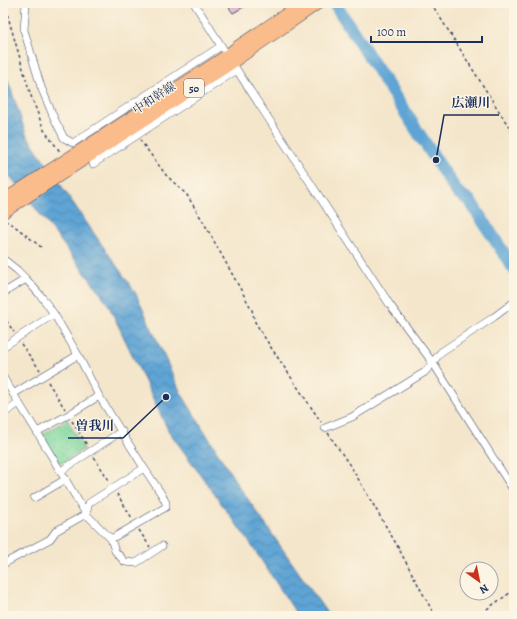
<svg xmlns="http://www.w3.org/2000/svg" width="517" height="619" viewBox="0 0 517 619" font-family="Alegreya,'Noto Serif JP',serif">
<defs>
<pattern id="park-dots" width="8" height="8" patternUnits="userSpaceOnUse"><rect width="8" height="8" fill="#7ed89e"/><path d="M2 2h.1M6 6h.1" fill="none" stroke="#6cba8a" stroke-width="1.8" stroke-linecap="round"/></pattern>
<pattern id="water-waves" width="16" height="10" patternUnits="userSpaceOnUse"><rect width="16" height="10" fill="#5ea4d4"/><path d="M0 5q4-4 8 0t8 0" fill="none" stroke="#4d86af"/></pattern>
</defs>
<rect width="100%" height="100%" fill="#fcf5e5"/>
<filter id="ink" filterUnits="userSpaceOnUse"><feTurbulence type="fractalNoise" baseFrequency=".025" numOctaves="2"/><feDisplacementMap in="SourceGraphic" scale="8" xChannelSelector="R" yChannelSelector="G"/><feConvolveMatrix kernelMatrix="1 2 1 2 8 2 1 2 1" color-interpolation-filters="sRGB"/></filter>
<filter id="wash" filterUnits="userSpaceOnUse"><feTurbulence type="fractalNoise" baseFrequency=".012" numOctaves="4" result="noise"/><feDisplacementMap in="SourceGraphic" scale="16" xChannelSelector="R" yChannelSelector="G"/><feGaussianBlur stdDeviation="0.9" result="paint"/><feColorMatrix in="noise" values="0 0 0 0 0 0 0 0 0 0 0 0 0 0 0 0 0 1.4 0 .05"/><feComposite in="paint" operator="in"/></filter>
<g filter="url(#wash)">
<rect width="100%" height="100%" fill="#f4e6cb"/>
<path fill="url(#park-dots)" stroke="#4c847e" d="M67,419l17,30 -19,13h-8l-16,-26z"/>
<path fill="url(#water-waves)" stroke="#3c6a99" d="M3,66l23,68 69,101 40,57 46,101 55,89 93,134h-31l-48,-73 -82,-113 -61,-128 -60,-79 -41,-52 -3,-6z"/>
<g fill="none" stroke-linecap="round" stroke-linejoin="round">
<path stroke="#5ea4d4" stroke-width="13" d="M335,4l101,156 21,32 13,9 44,68"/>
</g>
<g id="blocks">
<path fill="#d8a1c8" d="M226,3h24l-17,10z"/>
</g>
</g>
<g filter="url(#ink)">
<use href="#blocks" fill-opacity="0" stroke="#3c4a6e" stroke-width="1"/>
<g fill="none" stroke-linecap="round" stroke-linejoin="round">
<defs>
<path id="street" d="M26,3l-2,27 17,57 13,31 10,20 9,5 148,-97
M194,3l33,52 163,250 43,58 81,128
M93,164l144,-94
M3,259l14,11 9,9 15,17 13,18 24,41 21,41 45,72 18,27 4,8v4l-55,32 -25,-25 -49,-82 -18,-29 -16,-26
M3,293l23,-14
M3,347l51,-33
M13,394l65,-39
M3,414l16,-11
M325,428l27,-11 73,-45 16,-20 53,-35 20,-15
M37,432l31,-17 31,-19
M61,471l30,-20 31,-20
M34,498l32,-19
M111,539l4,12 10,11 11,1 26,-17
M3,564l47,-25 6,-8 30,-17 3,-11 55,-35"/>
<path id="primary" d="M3,200l224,-145 11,-9 64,-43
M3,213l229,-150 87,-60"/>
</defs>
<use href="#street" stroke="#3c4a6e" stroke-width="8"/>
<use href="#primary" stroke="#3c4a6e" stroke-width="12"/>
<path stroke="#3c4a6e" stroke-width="1.5" stroke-dasharray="3 3" stroke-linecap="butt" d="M4,3l26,90 14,37 17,23
M431,3l83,132
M140,140l26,35 21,20 17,28 48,87 3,12 15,24 51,76
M5,221l7,3 29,23
M3,225l4,-3
M3,316l11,16
M21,344l19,26
M48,382l17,27
M72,421l15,24
M328,433l25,37 41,70 41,76
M94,457l16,25
M117,494l15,24
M139,530l11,17
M477,616l37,-26"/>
<use href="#street" stroke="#fff" stroke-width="7"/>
<use href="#primary" stroke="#f9bc8a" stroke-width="11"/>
</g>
</g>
<g text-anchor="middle" stroke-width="3" stroke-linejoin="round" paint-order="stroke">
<rect fill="#fcf5e5" stroke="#5e6a86" stroke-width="1" x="184" y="79" width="20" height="18" rx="3"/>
<g font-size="11" font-weight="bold" fill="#1b2f5e">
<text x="194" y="92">50</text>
</g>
<g font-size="12" fill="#1b2f5e" stroke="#fcf5e5">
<text transform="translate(154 98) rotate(-33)" y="4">中和幹線</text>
</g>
</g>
<path fill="none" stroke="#1b2f5e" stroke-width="1.5" d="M436 160L444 115H499M166 397L123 438H68"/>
<g fill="#1b2f5e" stroke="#fcf5e5" stroke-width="1.5">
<circle cx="436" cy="160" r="4"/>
<circle cx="166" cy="397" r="4"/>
</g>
<g font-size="13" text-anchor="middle" font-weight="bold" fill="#1b2f5e" stroke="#fcf5e5" stroke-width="3" stroke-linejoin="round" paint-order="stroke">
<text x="471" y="107">広瀬川</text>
<text x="95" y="430">曽我川</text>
</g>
<rect width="517" height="619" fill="none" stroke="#fcf5e5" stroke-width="16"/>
<g transform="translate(479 581) rotate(147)"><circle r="19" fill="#fcf5e5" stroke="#a2a6af"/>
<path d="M0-3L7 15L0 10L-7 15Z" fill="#c8321e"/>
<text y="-6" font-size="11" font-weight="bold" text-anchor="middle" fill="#1b2f5e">N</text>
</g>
<path d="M371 36v6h111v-6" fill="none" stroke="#1b2f5e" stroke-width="2"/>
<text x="377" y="36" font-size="12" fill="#1b2f5e" stroke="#fcf5e5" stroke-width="3" paint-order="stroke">100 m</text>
</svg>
